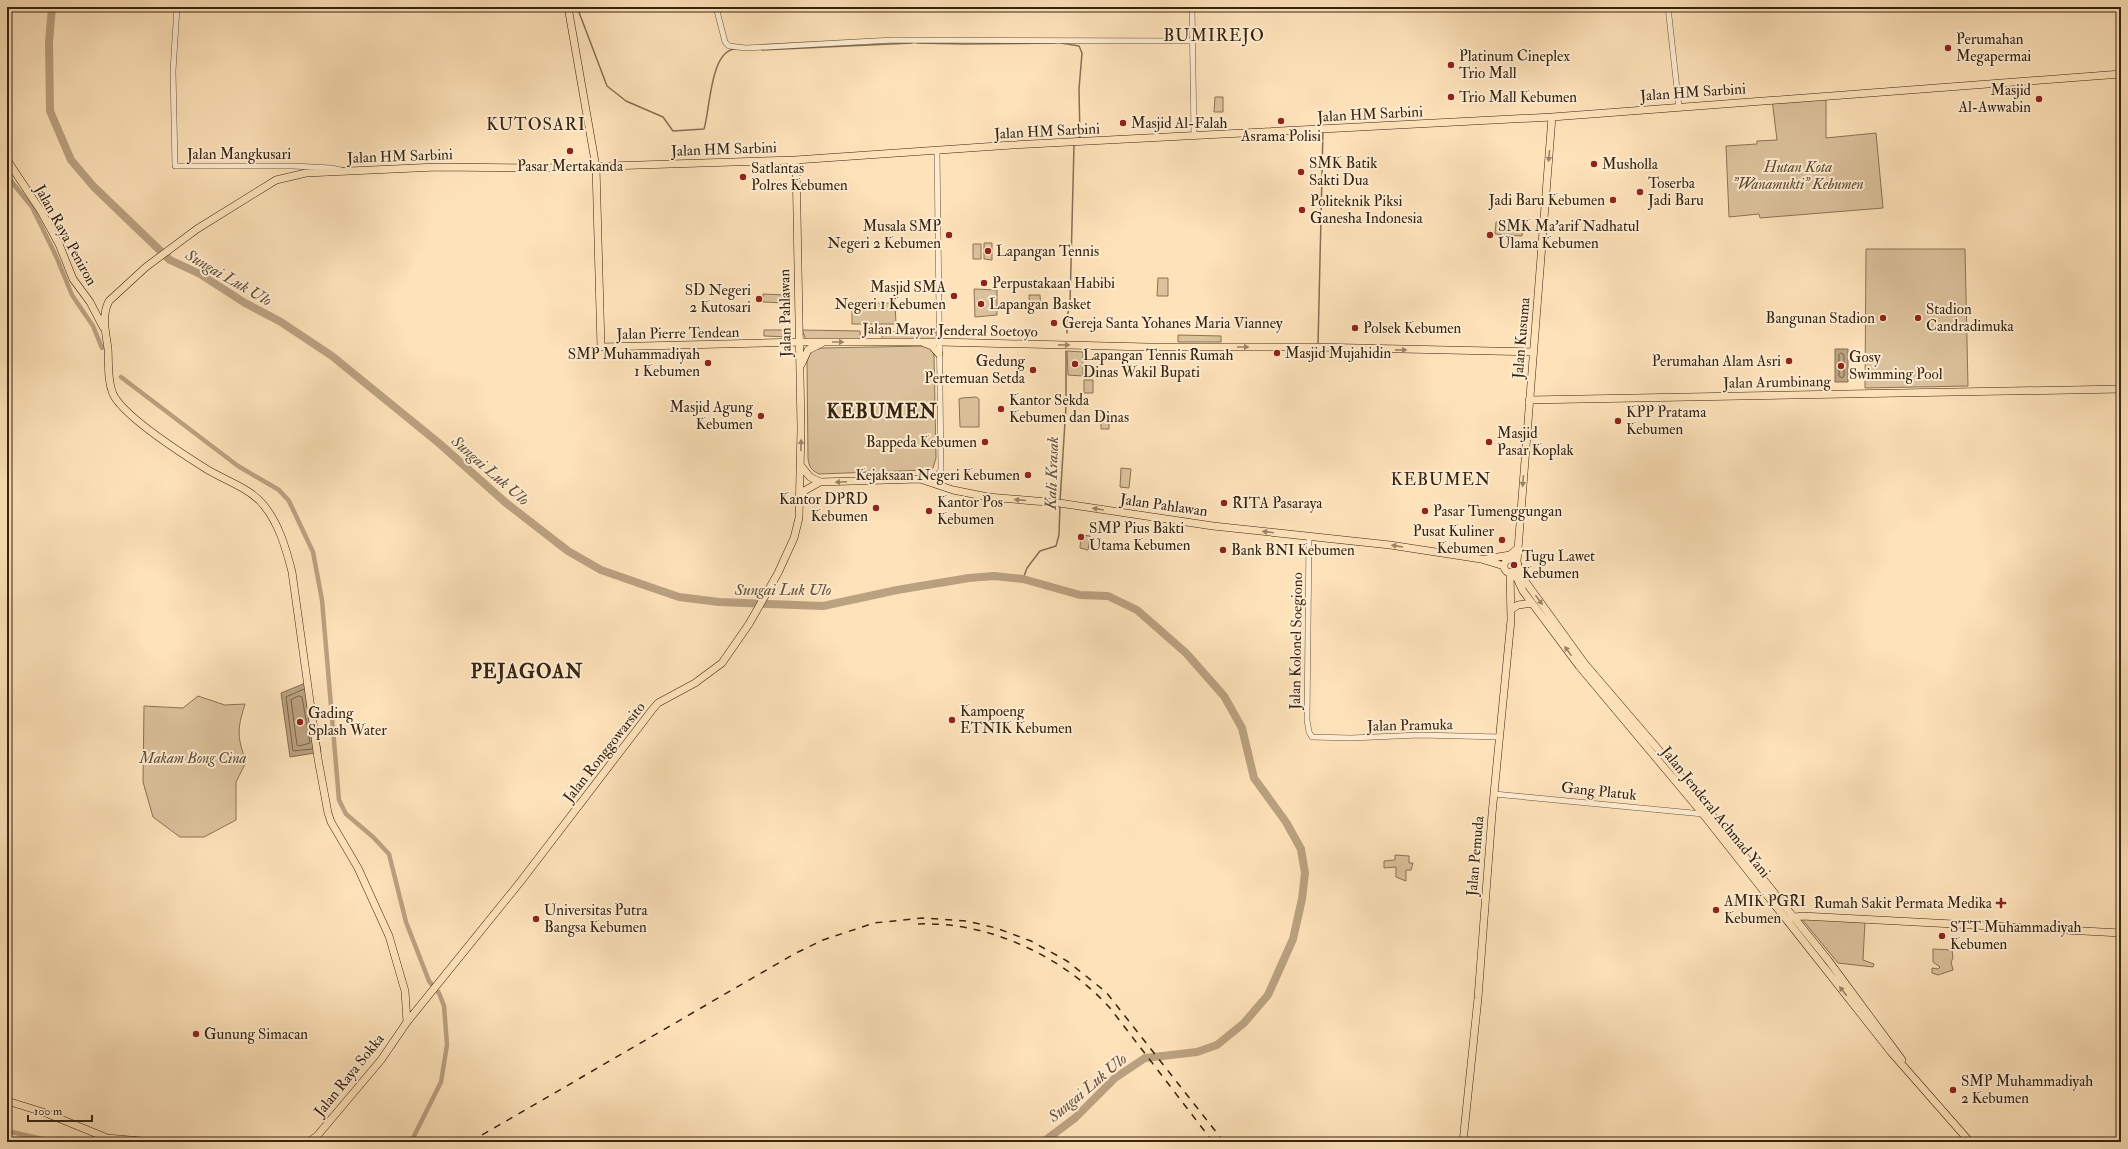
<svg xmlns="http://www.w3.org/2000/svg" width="2128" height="1149" viewBox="0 0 2128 1149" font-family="'IM FELL Double Pica',serif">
<rect width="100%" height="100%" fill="#fee2b9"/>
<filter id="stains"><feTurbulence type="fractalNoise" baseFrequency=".005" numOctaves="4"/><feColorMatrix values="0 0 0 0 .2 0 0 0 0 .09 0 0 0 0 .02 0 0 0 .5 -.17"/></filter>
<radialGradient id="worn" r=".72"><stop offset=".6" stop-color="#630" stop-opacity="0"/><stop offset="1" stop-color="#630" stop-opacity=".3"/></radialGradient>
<path fill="#dcc29c" stroke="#897356" d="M1215,97h8v15h-9z
M1772,99h54v39l50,-5 7,75 -123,10 -1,-4 -30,3 -3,-71 31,-2v-3l20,-1z
M1496,222l27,3 -1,11 -27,-2z
M984,243h8v17l-8,-1z
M973,244h8v15h-8z
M1866,249h99l3,137 -103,2z
M1158,278h10v18h-11z
M974,289l23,1v25l-22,2z
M763,294l22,1 1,8 -23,-1z
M1029,295h11l1,15h-11z
M852,303h43l1,21h-44z
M764,330h27v7l-27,-1z
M802,330l58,1 1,11h-54z
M882,332h59v8l-59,2z
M1178,335l43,1v6h-43z
M926,346l7,5 1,5 2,102 -3,10 -6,2 -108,4c-8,-4 -10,-7 -11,-16l-1,-97 4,-10 11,-3z
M1067,351l16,1v24l-15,-1z
M1084,380h9v13h-9z
M976,397l3,2v28h-19l-1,-28 3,-1z
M1101,416h8v13h-8z
M1121,468l10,1 -2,19 -9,-1z
M1081,535l9,1 -2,14 -8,-2z
M198,696l27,9 20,-1c-8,26 -8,32 1,58l-10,20v38l-32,17h-24l-27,-20 -10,-35 1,-76 39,2z
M1395,855l14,1v7h4l-2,7h-5v11l-10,-4v-10l-12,1v-7l11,-1z
M1800,917l65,4 -2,39 11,4 -1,3 -35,-4z
M1933,949l19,1 1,8 -2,4 2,8 -15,5 -6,-2v-5l6,1 2,-2 -7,-5z"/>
<path fill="#baa180" stroke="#856f54" d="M1835,349h13v33h-13z
M308,682l13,70 -31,5 -9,-64z"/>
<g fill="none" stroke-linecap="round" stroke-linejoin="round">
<path stroke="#786248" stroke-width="1" d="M1841,353l3,2v21l-2,2 -3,-2v-21z
M304,689l-18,8 7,54 19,-2
M299,696l3,1 8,46 -11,3 -2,-1 -6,-45z"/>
<path stroke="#856f54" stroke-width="1.5" d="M577,7l30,79 19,15 37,16 10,14 31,-2c6,-18 6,-80 32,-80
M917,43l46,1 92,-1
M1061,43l18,3 3,7 -3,36 1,48 -3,2
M762,50l150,-7
M1067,333v-16l3,-13 4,-159
M1318,345l5,-214
M1060,501l6,-95v-55
M1023,579l4,-11 13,-17 16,-5 3,-11 1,-29"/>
<path stroke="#baa180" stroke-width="4.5" d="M7,176l25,31 24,49 16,39 21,31 9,22
M121,377l117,89 41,24 10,11 24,51 9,48 17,200 7,14 27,23 16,17 17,68 23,59 10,12 5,13 3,39 -6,37 -30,60
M7,1131l40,9 15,-1 11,3"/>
<path stroke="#baa180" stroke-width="8" d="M52,7l-3,35 1,69 21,49 23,27 76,73 30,14 45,29 36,19 51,34 108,88 66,59 62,48 33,19 43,15 35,12 40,5 104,4 74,-16 72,-12 25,-2 29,3 57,16 28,1 29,14 49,43 38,43 18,32 12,50 32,44 15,27 4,24 -3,26 -9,40 -25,56 -24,28 -27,22 -20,7 -52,6 -30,20 -40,40 -32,24"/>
<defs>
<path id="minor" d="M177,7l-4,64 2,95h118l38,2 10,2
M716,7l9,35 4,4 17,2 147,-8 300,1
M1192,7l2,129
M1668,7l11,100
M922,479l15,-4 4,-5 -4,-319
M1309,537l-2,183 2,12 3,5 39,1 69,-3 80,2
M1494,794l209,20"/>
<path id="major" d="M568,7l28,160 5,180 198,-5h140l209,5h165l220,5
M7,160l34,51 18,33 14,35 17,23 13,25
M924,343l8,3 7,8
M801,365l7,-15 14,-7
M1529,400l592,-11
M801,466l9,11 10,5
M800,497l4,-6 16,-9 100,-3 33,11 35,7 71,6 154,23 177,19 91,14 23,7
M1486,559l24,-4 7,-6
M1504 566a7 7 0 1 1 14 0a7 7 0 1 1-14 0Z
M1517,562l35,-445
M1517,567l8,14 60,83 85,99 158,197 74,100
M1514,572l9,19 56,75 124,148 188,238 79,90
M1512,609l6,-4 14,-2
M1790,918l12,-2 319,17
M407,1022l-2,-31 -16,-55 -31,-68 -27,-46 -3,-9 -10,-54 -26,-187c-6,-24 -14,-52 -32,-71 -14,-14 -35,-21 -52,-31 -24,-15 -84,-53 -95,-76 -6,-14 -4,-31 -5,-45 -2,-16 -7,-33 1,-48l37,-34 51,-38 79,-49 30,-7 131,-6 109,1 249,-8 217,-15 540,-28 569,-43
M7,1101l39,12 61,25 46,4
M308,1142l9,-6 64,-76 26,-38 114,-141 131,-171 6,-7 37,-20 27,-20 27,-39 29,-51 16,-35 5,-20 2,-90 -5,-268
M1463,1142l15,-144 14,-184 19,-194 -1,-48"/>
</defs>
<use href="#minor" stroke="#68543b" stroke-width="6"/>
<use href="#major" stroke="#362411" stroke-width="8"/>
<use href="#minor" stroke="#feecd2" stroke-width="5"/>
<use href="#major" stroke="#fee2b9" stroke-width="7"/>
<path stroke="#362411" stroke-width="1.5" stroke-dasharray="7 7" stroke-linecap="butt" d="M918,924c71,-3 146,33 192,84l103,134
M7,1140l7,2
M470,1142l324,-188 29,-14 51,-17 48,-5 45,3 29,7 35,13 36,20 39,31 118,150"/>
</g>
<defs><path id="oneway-solid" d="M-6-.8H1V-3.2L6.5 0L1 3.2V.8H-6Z"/></defs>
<g fill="#9a8365">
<use href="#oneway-solid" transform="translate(1549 156) rotate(95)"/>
<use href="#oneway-solid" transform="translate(838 342)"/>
<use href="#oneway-solid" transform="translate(1064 345) rotate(1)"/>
<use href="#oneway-solid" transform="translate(1243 347)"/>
<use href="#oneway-solid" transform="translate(1401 350) rotate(1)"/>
<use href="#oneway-solid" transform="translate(801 445) rotate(-89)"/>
<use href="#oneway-solid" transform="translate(1523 481) rotate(95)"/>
<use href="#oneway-solid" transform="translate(841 482) rotate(178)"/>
<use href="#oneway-solid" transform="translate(1020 500) rotate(-175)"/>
<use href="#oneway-solid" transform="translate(1098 509) rotate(-171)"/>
<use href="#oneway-solid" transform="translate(1268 532) rotate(-173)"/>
<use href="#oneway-solid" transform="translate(1397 546) rotate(-171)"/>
<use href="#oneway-solid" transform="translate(1539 600) rotate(54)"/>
<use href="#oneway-solid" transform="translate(1568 651) rotate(-126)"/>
<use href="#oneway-solid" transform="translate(1843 991) rotate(-129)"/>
</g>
<g fill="#8f2418" stroke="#feecd2" stroke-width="1.5">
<circle cx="1948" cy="48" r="4"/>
<circle cx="1451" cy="65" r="4"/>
<circle cx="1451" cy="97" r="4"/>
<circle cx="2039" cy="99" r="4"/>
<circle cx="1281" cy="121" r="4"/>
<circle cx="1123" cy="123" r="4"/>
<circle cx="570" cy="151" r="4"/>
<circle cx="1594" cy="164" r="4"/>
<circle cx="1301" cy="172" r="4"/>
<circle cx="743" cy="177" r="4"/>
<circle cx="1640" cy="192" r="4"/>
<circle cx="1613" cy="200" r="4"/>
<circle cx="1302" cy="210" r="4"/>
<circle cx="949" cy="235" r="4"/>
<circle cx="1490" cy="235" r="4"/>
<circle cx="988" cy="251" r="4"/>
<circle cx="984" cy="283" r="4"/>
<circle cx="954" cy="296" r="4"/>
<circle cx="759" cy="299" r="4"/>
<circle cx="981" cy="304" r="4"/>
<circle cx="1883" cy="318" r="4"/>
<circle cx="1918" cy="318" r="4"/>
<circle cx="1054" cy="323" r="4"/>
<circle cx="1355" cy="328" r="4"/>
<circle cx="1277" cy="353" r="4"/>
<circle cx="1789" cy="361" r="4"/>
<circle cx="708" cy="363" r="4"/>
<circle cx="1075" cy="364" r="4"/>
<circle cx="1841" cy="366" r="4"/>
<circle cx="1033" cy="370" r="4"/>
<circle cx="1001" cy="409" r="4"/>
<circle cx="761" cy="416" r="4"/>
<circle cx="1618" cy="421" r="4"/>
<circle cx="985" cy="442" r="4"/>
<circle cx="1489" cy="442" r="4"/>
<circle cx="1028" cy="475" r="4"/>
<circle cx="1224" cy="503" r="4"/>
<circle cx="876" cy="508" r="4"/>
<circle cx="929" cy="511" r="4"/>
<circle cx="1425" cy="511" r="4"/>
<circle cx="1081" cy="537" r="4"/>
<circle cx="1502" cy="540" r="4"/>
<circle cx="1223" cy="550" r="4"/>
<circle cx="1514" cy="565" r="4"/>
<circle cx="952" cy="720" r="4"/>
<circle cx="300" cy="722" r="4"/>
<path d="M1999 897h4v4h4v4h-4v4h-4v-4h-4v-4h4z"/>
<circle cx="1716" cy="910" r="4"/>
<circle cx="536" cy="919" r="4"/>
<circle cx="1942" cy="936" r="4"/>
<circle cx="196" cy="1034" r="4"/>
<circle cx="1953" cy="1090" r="4"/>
</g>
<g text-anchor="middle" stroke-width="4" stroke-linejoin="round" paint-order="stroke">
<g font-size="15" fill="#362411" stroke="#feecd2" text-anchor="start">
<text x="1956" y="44">Perumahan<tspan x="1956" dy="17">Megapermai</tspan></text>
<text x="1459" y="61">Platinum Cineplex<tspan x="1459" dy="17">Trio Mall</tspan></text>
<text x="2031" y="95" text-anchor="end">Masjid<tspan x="2031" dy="17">Al-Awwabin</tspan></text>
<text x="1459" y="102">Trio Mall Kebumen</text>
<text x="1131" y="128">Masjid Al-Falah</text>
<text x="1281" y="141" text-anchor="middle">Asrama Polisi</text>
<text x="1309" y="168">SMK Batik<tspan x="1309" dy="17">Sakti Dua</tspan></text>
<text x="1602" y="169">Musholla</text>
<text x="570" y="171" text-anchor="middle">Pasar Mertakanda</text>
<text x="751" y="173">Satlantas<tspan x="751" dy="17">Polres Kebumen</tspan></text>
<text x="1648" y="188">Toserba<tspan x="1648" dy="17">Jadi Baru</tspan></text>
<text x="1605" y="205" text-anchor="end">Jadi Baru Kebumen</text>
<text x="1310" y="206">Politeknik Piksi<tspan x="1310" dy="17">Ganesha Indonesia</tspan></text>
<text x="941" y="231" text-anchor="end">Musala SMP<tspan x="941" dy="17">Negeri 2 Kebumen</tspan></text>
<text x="1498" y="231">SMK Ma'arif Nadhatul<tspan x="1498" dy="17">Ulama Kebumen</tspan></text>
<text x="996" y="256">Lapangan Tennis</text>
<text x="992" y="288">Perpustakaan Habibi</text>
<text x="946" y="292" text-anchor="end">Masjid SMA<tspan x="946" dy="17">Negeri 1 Kebumen</tspan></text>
<text x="751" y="295" text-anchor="end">SD Negeri<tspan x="751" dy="17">2 Kutosari</tspan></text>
<text x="989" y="309">Lapangan Basket</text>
<text x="1926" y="314">Stadion<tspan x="1926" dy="17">Candradimuka</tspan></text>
<text x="1875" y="323" text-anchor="end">Bangunan Stadion</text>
<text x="1062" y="328">Gereja Santa Yohanes Maria Vianney</text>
<text x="1363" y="333">Polsek Kebumen</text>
<text x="1285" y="358">Masjid Mujahidin</text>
<text x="700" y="359" text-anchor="end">SMP Muhammadiyah<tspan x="700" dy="17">1 Kebumen</tspan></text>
<text x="1083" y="360">Lapangan Tennis Rumah<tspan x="1083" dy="17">Dinas Wakil Bupati</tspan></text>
<text x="1849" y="362">Gosy<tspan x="1849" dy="17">Swimming Pool</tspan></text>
<text x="1025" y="366" text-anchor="end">Gedung<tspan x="1025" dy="17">Pertemuan Setda</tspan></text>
<text x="1781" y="366" text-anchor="end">Perumahan Alam Asri</text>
<text x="1009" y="405">Kantor Sekda<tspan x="1009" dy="17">Kebumen dan Dinas</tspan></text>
<text x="753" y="412" text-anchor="end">Masjid Agung<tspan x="753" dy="17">Kebumen</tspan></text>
<text x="1626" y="417">KPP Pratama<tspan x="1626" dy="17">Kebumen</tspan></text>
<text x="1497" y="438">Masjid<tspan x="1497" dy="17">Pasar Koplak</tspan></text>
<text x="977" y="447" text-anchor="end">Bappeda Kebumen</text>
<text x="1020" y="480" text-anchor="end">Kejaksaan Negeri Kebumen</text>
<text x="868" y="504" text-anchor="end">Kantor DPRD<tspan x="868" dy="17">Kebumen</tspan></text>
<text x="937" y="507">Kantor Pos<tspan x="937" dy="17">Kebumen</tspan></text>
<text x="1232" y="508">RITA Pasaraya</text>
<text x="1433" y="516">Pasar Tumenggungan</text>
<text x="1089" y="533">SMP Pius Bakti<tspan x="1089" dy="17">Utama Kebumen</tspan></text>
<text x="1494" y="536" text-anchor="end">Pusat Kuliner<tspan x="1494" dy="17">Kebumen</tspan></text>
<text x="1231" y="555">Bank BNI Kebumen</text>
<text x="1522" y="561">Tugu Lawet<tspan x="1522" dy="17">Kebumen</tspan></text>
<text x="960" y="716">Kampoeng<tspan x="960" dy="17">ETNIK Kebumen</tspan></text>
<text x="308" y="718">Gading<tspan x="308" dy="17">Splash Water</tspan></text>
<text x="1724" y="906">AMIK PGRI<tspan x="1724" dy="17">Kebumen</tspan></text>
<text x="1992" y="908" text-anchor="end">Rumah Sakit Permata Medika</text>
<text x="544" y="915">Universitas Putra<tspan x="544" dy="17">Bangsa Kebumen</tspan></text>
<text x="1950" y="932">STT Muhammadiyah<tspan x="1950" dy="17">Kebumen</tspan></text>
<text x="204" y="1039">Gunung Simacan</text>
<text x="1961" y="1086">SMP Muhammadiyah<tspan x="1961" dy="17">2 Kebumen</tspan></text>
</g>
<g font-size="15" fill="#362411" stroke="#feecd2">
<text transform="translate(1693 92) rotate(-4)" y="5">Jalan HM Sarbini</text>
<text transform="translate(1370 114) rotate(-3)" y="5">Jalan HM Sarbini</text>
<text transform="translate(1047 131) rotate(-3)" y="5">Jalan HM Sarbini</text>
<text transform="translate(724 149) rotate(-2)" y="5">Jalan HM Sarbini</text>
<text x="239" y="159">Jalan Mangkusari</text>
<text transform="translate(400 156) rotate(-2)" y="5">Jalan HM Sarbini</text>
<text transform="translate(66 235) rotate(61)" y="5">Jalan Raya Peniron</text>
<text transform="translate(785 313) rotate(-91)" y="5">Jalan Pahlawan</text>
<text transform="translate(950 330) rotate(1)" y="5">Jalan Mayor Jenderal Soetoyo</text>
<text transform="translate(678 333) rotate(-1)" y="5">Jalan Pierre Tendean</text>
<text transform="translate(1521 338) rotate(-85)" y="5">Jalan Kusuma</text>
<text transform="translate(1777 382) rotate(-1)" y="5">Jalan Arumbinang</text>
<text transform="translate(1164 505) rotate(8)" y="5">Jalan Pahlawan</text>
<text transform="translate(1296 641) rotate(-89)" y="5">Jalan Kolonel Soegiono</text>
<text transform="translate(1410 725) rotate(-1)" y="5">Jalan Pramuka</text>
<text transform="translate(604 752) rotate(-52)" y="5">Jalan Ronggowarsito</text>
<text transform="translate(1599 791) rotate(6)" y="5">Gang Platuk</text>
<text transform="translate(1716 812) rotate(51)" y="5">Jalan Jenderal Achmad Yani</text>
<text transform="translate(1475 856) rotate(-85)" y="5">Jalan Pemuda</text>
<text transform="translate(349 1075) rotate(-51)" y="5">Jalan Raya Sokka</text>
</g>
<g font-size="15" font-style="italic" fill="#604c34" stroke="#feecd2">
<text x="1798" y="172">Hutan Kota<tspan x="1798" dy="17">"Wanamukti" Kebumen</tspan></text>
<text x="193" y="763">Makam Bong Cina</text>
</g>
<g font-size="16" font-style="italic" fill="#645038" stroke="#feecd2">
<text transform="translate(229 277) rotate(30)" y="6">Sungai Luk Ulo</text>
<text transform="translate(491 470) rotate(41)" y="6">Sungai Luk Ulo</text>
<text transform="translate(1051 473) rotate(-88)" y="6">Kali Krasak</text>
<text x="783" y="595">Sungai Luk Ulo</text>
<text transform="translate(1087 1087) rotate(-40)" y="6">Sungai Luk Ulo</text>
</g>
<g font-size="17" letter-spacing="1" fill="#362411" stroke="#feecd2">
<text x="1214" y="41">BUMIREJO</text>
<text x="536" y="130">KUTOSARI</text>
<text x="1441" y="485">KEBUMEN</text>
</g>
<g font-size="19" font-weight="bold" letter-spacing="1" fill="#362411" stroke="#feecd2">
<text x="882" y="418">KEBUMEN</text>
<text x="527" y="678">PEJAGOAN</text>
</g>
</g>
<rect width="2128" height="1149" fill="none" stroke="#fee2b9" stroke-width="24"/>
<rect x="8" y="8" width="2112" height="1133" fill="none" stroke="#362411" stroke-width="2"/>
<rect x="12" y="12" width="2104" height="1125" fill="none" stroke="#362411"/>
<path d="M28 1115v6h64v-6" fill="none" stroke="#362411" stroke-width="2"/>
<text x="34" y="1115" font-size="12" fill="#362411" stroke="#feecd2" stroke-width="3" paint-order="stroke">100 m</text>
<rect width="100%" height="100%" filter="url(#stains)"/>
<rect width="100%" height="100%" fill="url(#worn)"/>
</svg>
